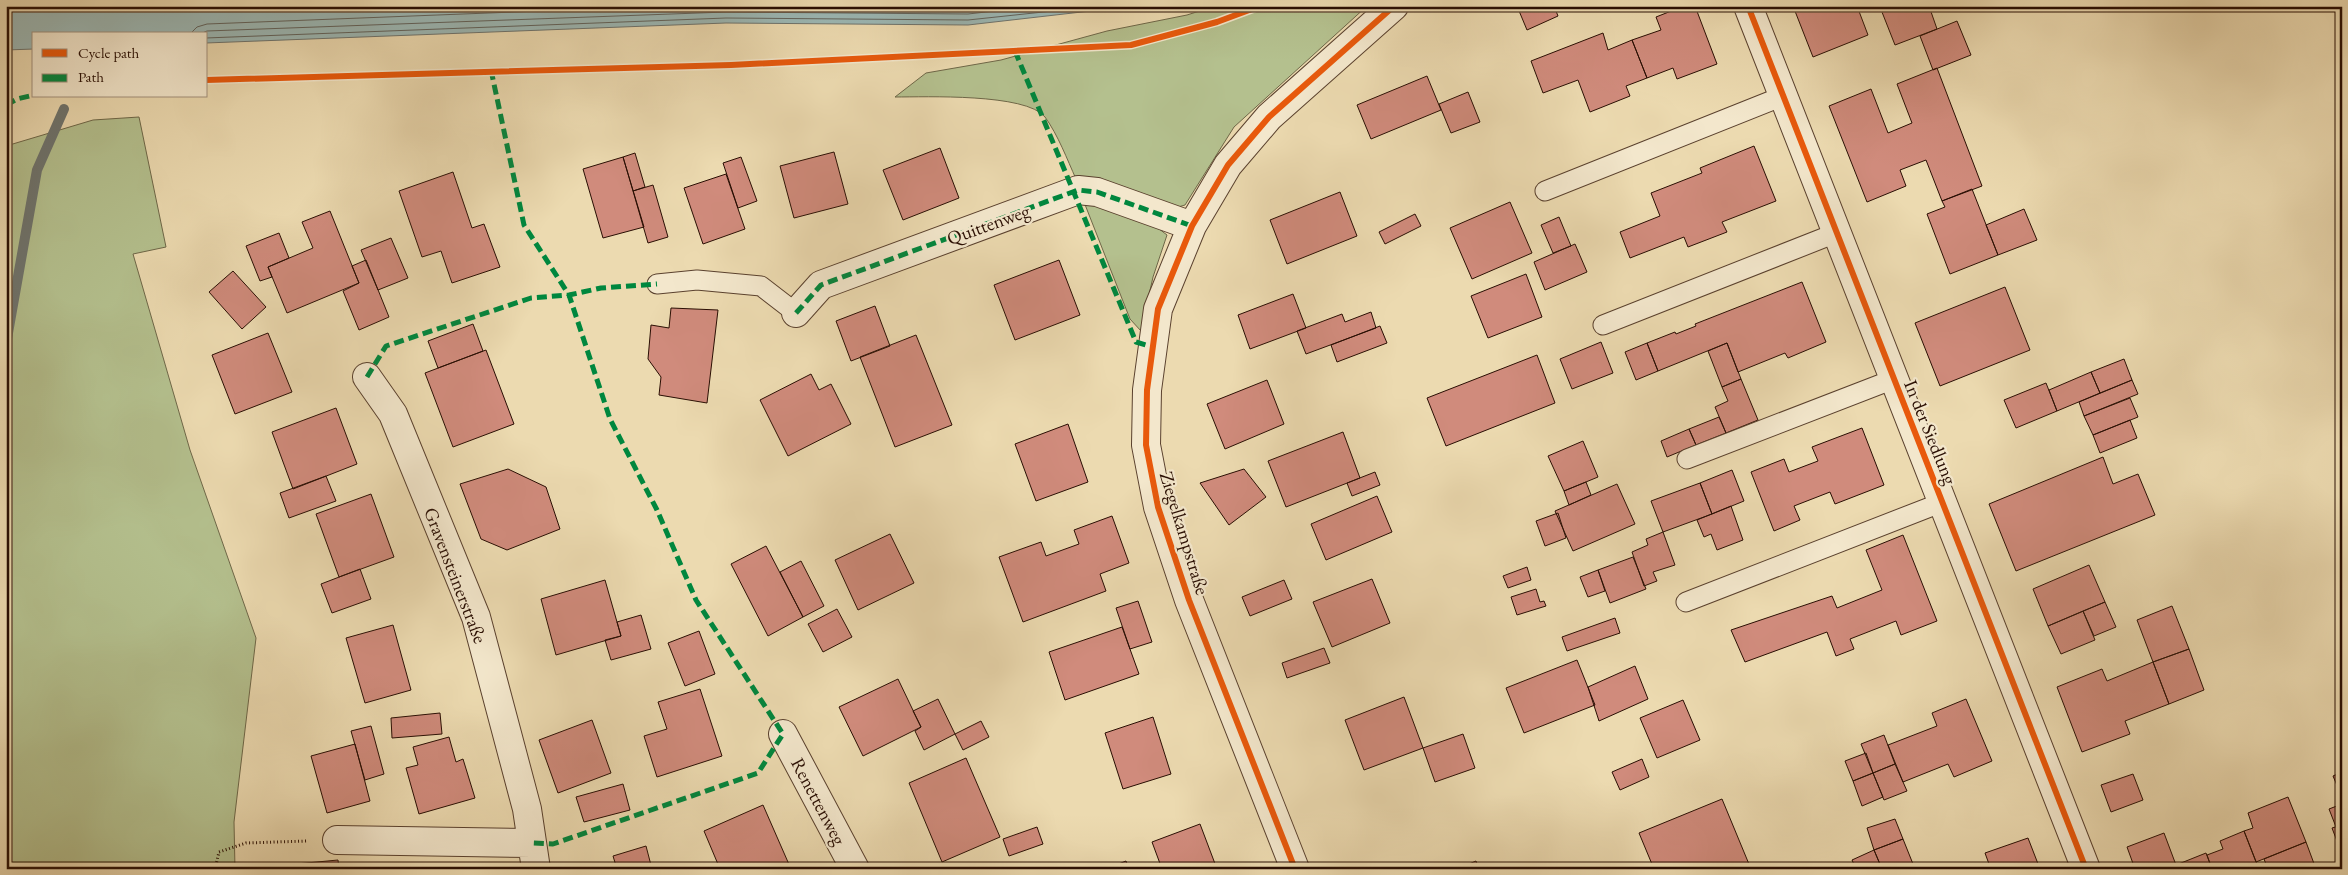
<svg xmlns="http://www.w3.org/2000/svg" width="2348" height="875" viewBox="0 0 2348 875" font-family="'EB Garamond',serif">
<rect width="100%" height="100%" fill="#ecdab0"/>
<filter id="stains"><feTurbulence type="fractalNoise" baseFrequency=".004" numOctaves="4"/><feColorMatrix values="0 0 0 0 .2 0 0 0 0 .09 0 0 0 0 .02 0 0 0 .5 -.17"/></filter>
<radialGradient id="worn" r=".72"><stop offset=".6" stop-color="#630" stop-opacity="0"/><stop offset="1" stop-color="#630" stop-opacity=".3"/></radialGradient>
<path fill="#b4c08e" stroke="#6e6748" d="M1215,6h152l-133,121 -49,78 -7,2 -102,-28c-9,-20 -18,-44 -31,-62 -19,-24 -120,-20 -150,-20l31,-24 75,-13 106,-29 80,-16z
M139,117l27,130 -33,7 57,196 66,188 -22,184 1,47h-229v-723l87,-26z
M1084,202l70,23 13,10 -14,42 -12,54 -11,-12z"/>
<path fill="#9cb8b5" stroke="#6e746e" d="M6,6h1128l-166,19 -242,-2 -520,20v-9h-172v15l-28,1z"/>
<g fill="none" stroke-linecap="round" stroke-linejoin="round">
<path stroke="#62635c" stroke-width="1" d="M190,34l7,-7 10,-3 461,-18
M200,34l7,-3 519,-19 242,2 71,-8
M206,38l520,-20 242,2 132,-14"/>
<path stroke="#6e746e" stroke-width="10" d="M6,344l31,-174 27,-61"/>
</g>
<path fill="#d08b7c" stroke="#290e03" d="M1517,6h37l4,10 -31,14z
M1684,6h11l22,58 -40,15 -4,-11 -26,10 -15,-38 29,-10 -5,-13z
M1793,6h64l11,29 -55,22z
M1929,6l8,23 -42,16 -15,-38z
M1957,21l14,34 -38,15 -13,-34z
M1603,33l5,17 24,-10 15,38 -21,8 4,10 -40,16 -12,-32 -35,13 -12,-32z
M1937,68l45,118 -40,15 -16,-41 -26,10 6,16 -39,16 -38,-96 42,-17 17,44 24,-10 -15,-39z
M1427,76l14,34 -70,29 -14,-34z
M1468,92l12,30 -29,11 -12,-29z
M1754,146l22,55 -54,21 5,10 -39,15 -4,-10 -54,21 -10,-26 40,-16 -9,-23 51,-20 -2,-5z
M940,148l19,50 -56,22 -20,-50z
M834,152l14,52 -54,14 -14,-52z
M635,153l10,34 -12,4 -10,-34z
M623,157l21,70 -41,11 -20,-69z
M741,157l16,44 -19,7 -15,-45z
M453,172l19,56 12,-4 16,43 -48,16 -11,-32 -19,6 -23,-66z
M726,174l19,55 -42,15 -19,-56z
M653,185l15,52 -20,6 -15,-52z
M1972,189l26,66 -48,19 -23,-60 18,-7 -3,-6z
M1340,192l17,44 -70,28 -17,-44z
M1510,202l22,51 -60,26 -22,-51z
M2024,209l13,31 -39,15 -12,-30z
M330,211l29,72 -72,30 -19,-46 45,-19 -11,-26z
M1415,214l6,12 -36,18 -6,-12z
M1559,217l12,29 -18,7 -12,-28z
M279,233l10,25 -21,9 4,10 -12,4 -14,-35z
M391,238l17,40 -30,12 -17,-40z
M1575,244l12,28 -42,18 -11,-28z
M366,260l23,57 -30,13 -16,-39 16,-8 -7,-17z
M1059,260l21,55 -65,25 -21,-55z
M233,271l33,36 -24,22 -33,-37z
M1526,274l16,43 -54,21 -17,-42z
M1802,282l24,60 -38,16 -3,-5 -47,19 -11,-29 -69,28 -11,-28 28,-11 1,2 20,-8 -1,-2z
M2005,287l25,63 -90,36 -25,-63z
M1293,294l13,34 -56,21 -12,-34z
M875,306l15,40 -39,15 -15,-40z
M671,308l47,2 -11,93 -48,-8 2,-18 -13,-18 3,-34 18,3z
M1371,312l5,16 -70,26 -9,-23 45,-17 3,8z
M473,324l10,27 -45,17 -10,-27z
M1380,326l7,17 -50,19 -6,-17z
M268,333l24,59 -57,22 -23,-59z
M916,335l36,90 -57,22 -35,-90z
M1601,342l12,31 -41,16 -12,-30z
M1647,343l11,28 -22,9 -11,-28z
M1727,343l14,36 -19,8 -14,-36z
M486,350l28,74 -61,23 -28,-74z
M1537,355l18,48 -109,43 -19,-48z
M2124,359l8,21 -32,13 -9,-21z
M2091,372l9,21 -43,18 -8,-21z
M811,374l8,16 12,-6 20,40 -63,32 -28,-56z
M1741,379l17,41 -32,13 -11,-26 13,-6 -6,-14z
M1267,380l17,44 -59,25 -18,-45z
M2132,380l6,14 -54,22 -5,-14z
M2046,383l11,28 -41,17 -12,-28z
M2130,398l8,19 -45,18 -9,-19z
M336,408l21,56 -64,25 -21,-57z
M1719,417l7,16 -30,12 -7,-16z
M2130,420l7,18 -37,15 -7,-18z
M1068,424l20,58 -52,19 -21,-57z
M1862,428l22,57 -49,19 -5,-12 -36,14 6,14 -26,11 -23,-59 33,-13 5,13 29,-11 -6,-14z
M1689,429l7,16 -29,12 -6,-16z
M1343,432l17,46 -74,29 -18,-46z
M1583,441l15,36 -34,14 -16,-35z
M2103,457l10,27 25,-10 17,41 -139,56 -27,-67z
M508,469l38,18 14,42 -53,21 -26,-11 -21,-55z
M1244,469l22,28 -37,28 -29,-42z
M1732,470l12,31 -32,13 -12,-31z
M1375,472l5,13 -28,11 -5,-13z
M326,476l10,25 -47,17 -9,-25z
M1586,482l5,13 -22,10 -5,-14z
M1700,483l12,31 -49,18 -12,-31z
M1617,484l18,40 -62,27 -18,-40z
M371,494l23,63 -55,20 -23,-63z
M1377,496l15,36 -66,28 -15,-36z
M1731,506l12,34 -26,10 -6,-16 -7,3 -7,-17z
M1558,513l8,25 -21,8 -9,-25z
M1112,516l17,47 -29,11 6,17 -83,31 -24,-65 42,-15 5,14 33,-12 -5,-14z
M1663,532l12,33 -22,7 4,9 -13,5 -12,-34 16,-7 -2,-6z
M890,534l24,49 -56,27 -23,-50z
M1903,535l34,86 -36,14 -5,-14 -46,18 4,10 -18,7 -9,-24 -82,30 -14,-32 101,-34 5,12 45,-18 -16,-40z
M766,546l37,71 -35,19 -37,-72z
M1633,557l13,32 -36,14 -12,-33z
M801,561l23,45 -21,11 -23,-45z
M2089,565l16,37 -57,24 -15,-37z
M1527,567l4,13 -23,8 -5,-12z
M360,569l11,30 -39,14 -11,-29z
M1598,570l7,21 -17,6 -8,-20z
M1372,579l18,44 -58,24 -19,-45z
M605,580l16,56 -65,19 -15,-56z
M1284,580l8,19 -42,17 -8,-19z
M1536,589l4,13 4,-1 2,5 -29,9 -6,-18z
M1138,601l14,41 -22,7 -14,-41z
M2105,602l11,25 -22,9 -11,-25z
M2172,606l17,43 -36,13 -16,-42z
M837,609l15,28 -29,15 -15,-28z
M2083,611l12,29 -34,14 -13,-28z
M641,615l10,34 -40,11 -6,-20 16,-4 -4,-14z
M1615,618l5,15 -53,18 -5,-14z
M393,625l18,65 -46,13 -19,-65z
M1122,627l17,47 -74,26 -16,-48z
M699,631l16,43 -30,12 -17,-43z
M1324,648l6,15 -43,15 -5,-15z
M2189,649l15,41 -35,14 -16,-42z
M1577,660l18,45 -71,28 -18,-45z
M2153,662l16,42 -44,17 5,13 -48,18 -25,-65 45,-18 5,12z
M1635,666l13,33 -49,22 -11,-34z
M898,679l23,48 -58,29 -24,-49z
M700,689l22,67 -65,21 -13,-41 23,-7 -9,-27z
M1404,697l19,51 -59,22 -19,-50z
M938,699l17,35 -31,16 -9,-19 6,-4 -8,-16z
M1966,699l26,62 -38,16 -6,-13 -45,18 -15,-37 49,-19 -5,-13z
M1683,700l17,40 -43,18 -17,-40z
M440,713l2,21 -50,4 -1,-20z
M1153,717l18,57 -48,15 -18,-56z
M592,720l19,53 -53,20 -19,-53z
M981,721l8,16 -26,13 -8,-16z
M371,726l13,48 -19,6 -14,-49z
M1463,734l12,34 -40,14 -12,-34z
M1884,735l11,29 -22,9 -12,-29z
M449,737l7,25 7,-3 12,39 -56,16 -13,-46 12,-3 -5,-18z
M355,744l15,57 -43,12 -16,-57z
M1866,753l7,20 -20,8 -8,-20z
M966,758l34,79 -58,25 -33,-79z
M1642,759l7,18 -29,13 -8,-18z
M1895,764l12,27 -23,9 -11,-27z
M2342,772v25l-9,-21z
M1873,773l10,24 -21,9 -9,-25z
M2133,774l10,26 -32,12 -10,-27z
M623,784l7,26 -46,12 -8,-25z
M2288,797l18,45 -50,20 -12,-31 9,-3 -5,-15z
M1722,799l29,70h-97l-15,-36z
M2342,804v21l-6,2 -7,-18z
M763,805l28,64h-71l-16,-38z
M1895,819l8,20 -29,11 -7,-22z
M1200,824l17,45h-55l-10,-27z
M2342,825v24h-2l-8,-21z
M1037,827l6,17 -34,12 -6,-17z
M2244,831l15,38h-47l-5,-14 16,-6 -3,-8z
M2164,833l12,32 30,-12 6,16h-77l-8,-22z
M2028,838l12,31h-64l13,-5 -4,-11z
M1903,839l12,30h-33l-8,-19z
M2306,842l10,27h-48l-4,-10z
M646,846l6,23h-35l-4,-13z
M1874,850l8,19h-26l-4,-9z
M338,860l1,9h-42l-1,-5z
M1126,861l3,8h-23z
M1476,861l3,8h-22z"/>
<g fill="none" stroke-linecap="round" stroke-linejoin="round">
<defs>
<path id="lane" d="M1545,191l238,-95
M657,284l40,-4 64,6 35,27
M1603,325l233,-92
M1687,459l207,-80
M1686,602l257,-100"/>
<path id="street" d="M1748,6l338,863
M796,313l25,-28 257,-95 19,2 95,34
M367,377l26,37 83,203 51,192 9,60
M783,734l72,135
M337,840l195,3
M1295,869l-106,-269 -31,-93 -12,-62 1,-55 11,-81 34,-83 36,-61 41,-48 125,-111"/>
</defs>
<use href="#lane" stroke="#5a412e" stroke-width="21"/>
<use href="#street" stroke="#5a412e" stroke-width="30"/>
<path stroke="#290e03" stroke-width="3" stroke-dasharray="1 2.5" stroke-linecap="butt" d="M215,869l4,-17 27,-9 61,-2"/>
<use href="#lane" stroke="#f3e7cc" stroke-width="19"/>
<use href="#street" stroke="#f3e7cc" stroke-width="28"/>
<path stroke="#00873e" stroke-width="5" stroke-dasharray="10 5" stroke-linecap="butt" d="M1015,51l121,291 17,5
M491,70l33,155 45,70 41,124 47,91 39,90 87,134 -25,39 -205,71 -21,-1
M6,105l11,-6 17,-4
M796,313l25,-28 257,-95 19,2 95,34
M367,377l19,-31 145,-48 38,-3 32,-7 56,-4"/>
<defs>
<path id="cycleway" d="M1748,6l338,863
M206,80l525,-15 400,-20 86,-23 43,-16
M1295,869l-106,-269 -31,-93 -12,-62 1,-55 11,-81 34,-83 36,-61 41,-48 125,-111"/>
</defs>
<use href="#cycleway" stroke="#f3e7cc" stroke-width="9"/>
<use href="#cycleway" stroke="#e8590c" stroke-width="6"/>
</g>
<g text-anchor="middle" stroke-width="4.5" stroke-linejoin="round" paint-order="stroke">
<g font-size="19" fill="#290e03" stroke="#f3e7cc">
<text transform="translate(988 224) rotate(-20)" y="7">Quittenweg</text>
<text transform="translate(1931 432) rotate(68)" y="7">In der Siedlung</text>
<text transform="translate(1185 533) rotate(73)" y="7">Ziegelkampstraße</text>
<text transform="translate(456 575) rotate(69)" y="7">Gravensteinerstraße</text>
<text transform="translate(819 801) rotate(62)" y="7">Renettenweg</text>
</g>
</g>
<rect width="2348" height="875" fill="none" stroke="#ecdab0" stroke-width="25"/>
<rect x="8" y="8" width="2333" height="860" fill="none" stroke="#290e03" stroke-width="2.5"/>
<rect x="12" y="12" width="2323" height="850" fill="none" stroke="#290e03"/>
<rect x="32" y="32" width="175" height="65" fill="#f3e7cc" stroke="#a2907c"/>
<rect x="42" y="49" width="25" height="8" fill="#e8590c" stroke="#a2907c"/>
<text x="78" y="58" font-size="15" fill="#290e03">Cycle path</text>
<rect x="42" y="74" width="25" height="8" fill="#00873e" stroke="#a2907c"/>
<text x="78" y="82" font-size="15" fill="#290e03">Path</text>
<rect width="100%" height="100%" filter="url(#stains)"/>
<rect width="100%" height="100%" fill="url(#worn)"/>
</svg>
